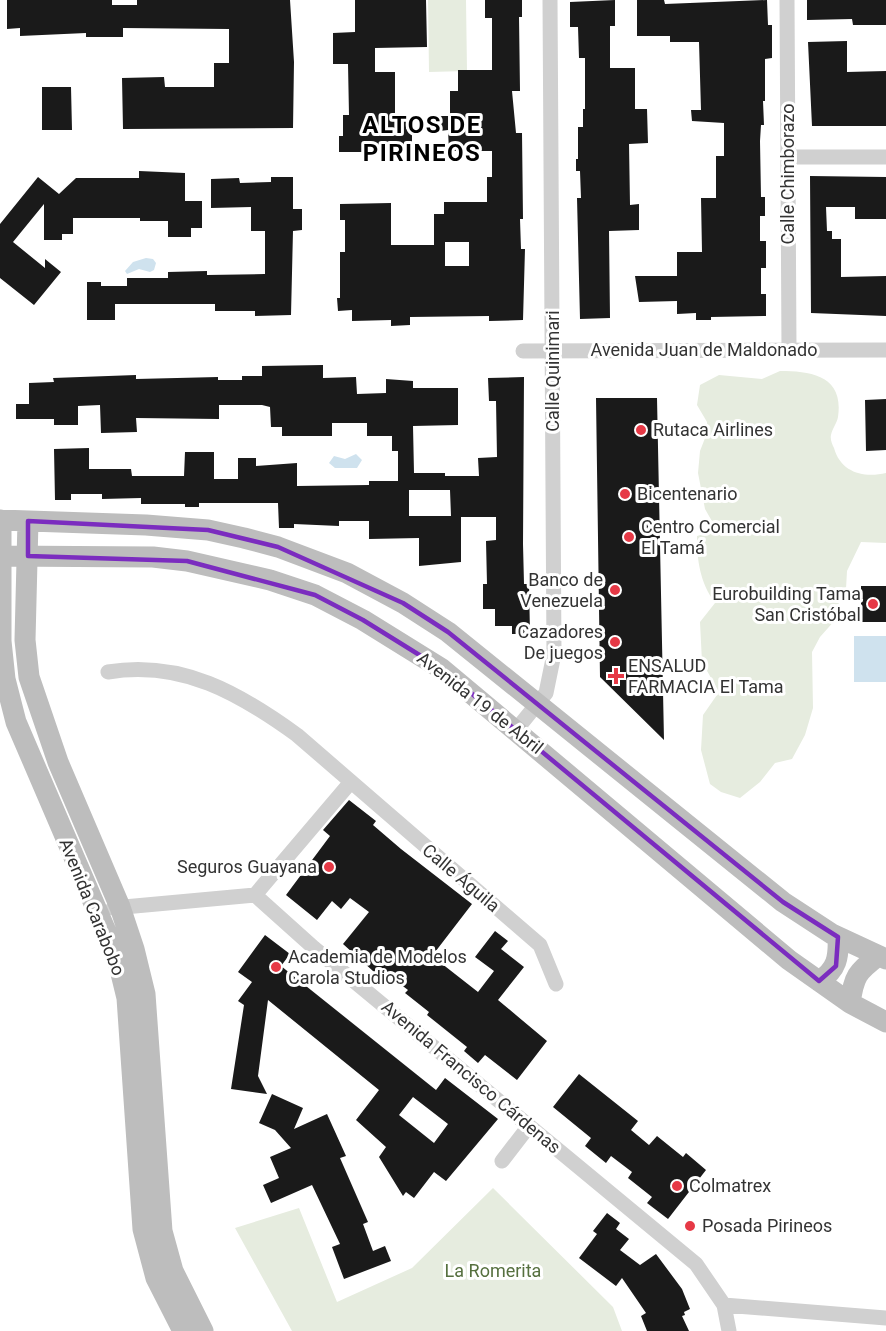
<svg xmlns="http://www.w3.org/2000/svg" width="886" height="1331" viewBox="0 0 886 1331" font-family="Roboto,sans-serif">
<rect width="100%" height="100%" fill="#fff"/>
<path fill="#e6ecdf" d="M428,0h38l1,71 -38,1z
M780,371c32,0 64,5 58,46 -1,6 -6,12 -7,18 -1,4 1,9 3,13 7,25 30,30 52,25v70l-25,-1 -14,29 -1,18 -7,12 -3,18 -16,18 -8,15 1,56 -8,27 -13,24 -17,4 -15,19 -20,16 -19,-6 -11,-8 -9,-34 2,-35 16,-23 -17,-30 -2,-40 15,-19c-15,-21 -18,-42 -18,-67l20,-6 -12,-21 -7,-36 2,-22 7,-18v-11l-10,-17 3,-20 19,-10 43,4z
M493,1188l120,119 9,24h-330l-57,-103 64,-20 38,94 75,-34z"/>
<path fill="#cfe2ee" d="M146,258l7,1 3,4 -2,7 -4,2 -11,-3 -12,5 -2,-3 8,-9z
M356,454l6,6 -5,8h-22l-6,-5 5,-7 11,3z
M854,636h32v46h-32z"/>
<path fill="#1a1a1a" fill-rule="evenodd" d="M7,0h105v5h25v-5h153l4,62 -1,66 -170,1 -1,-51 42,-1 1,10h49v-24h15v-34l-106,-1v9h-37v-4l-66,3v-8l-13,1z
M355,0h71l1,47 -52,1v24h20v43h11v14l6,-1v18l-29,1v5h-44v-16h4v-21h6l-1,-51h-15v-31l22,-1z
M485,0h37v17h-3l1,74h-8l4,42h6l1,86h-3l1,30h4l-2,71 -34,1v-5l-79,1v8l-19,1v-6l-39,1v-11l-14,1 -1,-13h3v-46h5v-32h-5v-16l51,-1v42h43v-31h10v-12h43v-25h5v-26h-43l-1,-21 -8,1 -1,-15h11v-25h8v-21h34v-52h-7zM445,242h24v24h-24z
M615,0v26h-5v42h25v41h12l1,34 -19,1 1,61 9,-1v26l-30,1 1,87 -30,1 -3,-121h4l-1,-27h-4v-12h2v-32h5v-18h2v-51h-6l-1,-31h-8v-25z
M637,0h27l1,4 102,-4 1,25h4v33l-7,1v42h-2l1,24h-3l-1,16 1,56h4v19h-5v25h6v27h-5v26h5v22l-55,1v3h-15v-7l-19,1v-13l-38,1 -4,-26h42v-24h25l-1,-54h15v-42h8v-33l-32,-2 -1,-11h10l-2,-68h-29v-6h-33z
M807,0h79v25h-33l-1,-6 -45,1z
M847,41v31l39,-1v55h-74l-4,-84z
M42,87h29l1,43h-30z
M139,171l46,2v28h17v27h-11v9h-23v-16h-28v-3h-67v16h-11v6h-18v-36l-31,38 32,26v-9l16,13 -27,33 -34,-27v-54l38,-47 21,17 17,-16h63z
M810,176l76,1v42h-31v-12h-29l1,24h5v8h9v38l45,-1v40l-75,-3z
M271,177h22v32h9v21l-9,1 -2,84 -36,1v-5h-40v-7h-100v16h-28v-38h14v4h26v-8h41v-6l39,-1v4l58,-1v-43h-14v-24l-40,1v-29l28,-1 1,5 31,-1z
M323,365v13l33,-1 1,17 29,-1v-14l27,2v7h45v37l-45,1 1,47h31v3h34l-1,-18 19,-1 -1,-56h-7l-1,-23 36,-1 -1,167 1,40h5l1,50h-18v-8h-17v-17h-12v-25h4l-1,-43 10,-1v-23h-35v45l-42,4v-28l-50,1v-18h-30v5l-45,-2v4h-15l-1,-25h-79v4h-14v-3h-44v-6l-39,1v-5h-31v6h-16l-1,-51 35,-1v21h42l1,7h52l1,-24h29v27h24v-21h18v8l41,-3v23l72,-1v-4h29v-30h-6v-15h-25v-13h-35v13h-50v-9h-11l-1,-20 -8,-2h-43v14l-83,-1 1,14 -36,1 -1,-28 -22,1v19h-24v-6h-38v-15h13v-21l25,-1 -1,-4 83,-3v4l82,-2v3h24v-4h20v-10zM409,490h41l1,26h-42z
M596,398h61l7,342 -64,-63z
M886,399v51l-20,1 -1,-51z
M861,586h25v36h-25z
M349,800l27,21 -3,4 28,24 71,55 -40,52 46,36 16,-21 -19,-14 20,-26 13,10 -7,8 23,18 -26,33 49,41 -30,39 -32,-25 -7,8 -14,-12 3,-4 -40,-32 2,-3 -24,-19 3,-3 -21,-16 -4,6 -40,-36 26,-32 -19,-14 -9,11 -9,-8 -15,19 -31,-25 44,-59 -7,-6z
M265,935l25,19 -9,12 155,124 9,-12 53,41 -52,62 -12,-9 -20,26 -8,-6 -3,4 -24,-39 7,-10 -30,-27 23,-30 -111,-90 -10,76 9,18 -36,-5 13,-84 -6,-4 14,-19 -14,-10zM413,1097l35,27 -14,19 -35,-28z
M579,1074l59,47 -7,9 18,15 8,-9 26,21 3,-4 20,17 -38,49 -21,-16 5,-6 -24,-19 4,-6 -21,-16 -5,7 -21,-17 6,-8 -38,-31z
M272,1094l31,14 -9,21 33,-15 19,42 -6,2 28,64 -5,2 10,27 12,-5 6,15 -47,18 -12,-32 8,-3 -28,-59 -41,18 -8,-18 16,-7 -9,-21 21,-9 -16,-18 -16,-7z
M607,1213l13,10 -4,6 13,10 -9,11 20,15 16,-11 26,35 8,20 -6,3 1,3 -3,1 7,15h-42l-6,-15 5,-3 -24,-35 -6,8 -37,-28 18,-24 -4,-3z"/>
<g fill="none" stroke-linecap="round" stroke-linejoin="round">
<path stroke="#d0d0d0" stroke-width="15" d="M787,0l2,348
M789,157h97
M523,351l363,-1
M108,672c74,-12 131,21 189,63l243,210 16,39
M516,730l30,-37 8,-39 -4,-654
M255,895l95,-112
M113,908l142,-13 59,53 382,316 28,41 5,26
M502,1161l27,-35
M724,1305l162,13"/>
<path stroke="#bdbdbd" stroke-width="21" d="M0,520l146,5 62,5 36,8 34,9 69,26 56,30 45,29 335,270 49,32 54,25
M1,520v121l4,38 11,43 101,235 10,41 16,231 13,49 27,53
M28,521l-3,119 4,37 29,85 62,145 14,42 11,45 17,237 11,40 30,60
M0,556l153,1 34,4 83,19 45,15 48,25 79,49 347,291 61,43 36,19
M819,981c18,-11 20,-24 19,-44
M850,1003c4,-27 7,-31 28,-47"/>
</g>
<path fill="none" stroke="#7b2cbf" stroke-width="4.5" stroke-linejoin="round" d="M28,521l180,9 70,17 125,56 45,29 335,270 55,35 -2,29 -17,15 -377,-312 -79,-49 -48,-25 -128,-34 -159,-5z"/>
<g fill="#e63946" stroke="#fff" stroke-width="2">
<circle cx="641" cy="430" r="6"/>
<circle cx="625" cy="494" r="6"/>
<circle cx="629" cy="537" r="6"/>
<circle cx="615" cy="590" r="6"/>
<circle cx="873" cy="604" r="6"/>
<circle cx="615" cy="642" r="6"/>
<path d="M613 667h6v6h6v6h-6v6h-6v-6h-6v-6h6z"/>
<circle cx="329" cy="867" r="6"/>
<circle cx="276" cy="967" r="6"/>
<circle cx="677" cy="1186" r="6"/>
<circle cx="690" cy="1226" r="6"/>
</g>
<g text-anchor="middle" stroke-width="6" stroke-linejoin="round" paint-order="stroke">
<g font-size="18" fill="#333" stroke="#fff">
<text transform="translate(788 174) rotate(-90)" y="6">Calle Chimborazo</text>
<text x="704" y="356">Avenida Juan de Maldonado</text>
<text transform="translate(553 371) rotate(-90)" y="6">Calle Quinimari</text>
<text transform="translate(480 703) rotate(38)" y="6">Avenida 19 de Abril</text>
<text transform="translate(461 878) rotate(40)" y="6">Calle Águila</text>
<text transform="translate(92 907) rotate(68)" y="6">Avenida Carabobo</text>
<text transform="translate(471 1077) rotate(40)" y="6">Avenida Francisco Cárdenas</text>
</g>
<g font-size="18" fill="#333" stroke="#fff" text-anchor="start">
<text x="653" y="436">Rutaca Airlines</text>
<text x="637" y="500">Bicentenario</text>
<text x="641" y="533">Centro Comercial<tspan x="641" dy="21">El Tamá</tspan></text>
<text x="603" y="586" text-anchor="end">Banco de<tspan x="603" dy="21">Venezuela</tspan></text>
<text x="861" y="600" text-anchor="end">Eurobuilding Tama<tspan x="861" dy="21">San Cristóbal</tspan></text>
<text x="603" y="638" text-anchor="end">Cazadores<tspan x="603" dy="21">De juegos</tspan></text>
<text x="628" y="672">ENSALUD<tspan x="628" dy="21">FARMACIA El Tama</tspan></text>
<text x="317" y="873" text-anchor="end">Seguros Guayana</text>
<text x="288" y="963">Academia de Modelos<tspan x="288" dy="21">Carola Studios</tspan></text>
<text x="689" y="1192">Colmatrex</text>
<text x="702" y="1232">Posada Pirineos</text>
</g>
<g font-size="18" fill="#56703f" stroke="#fff">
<text x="493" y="1277">La Romerita</text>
</g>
<g font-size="24" font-weight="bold" letter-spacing="1.5" fill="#000" stroke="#fff">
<text x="422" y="133">ALTOS DE<tspan x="422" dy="28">PIRINEOS</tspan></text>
</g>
</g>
</svg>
